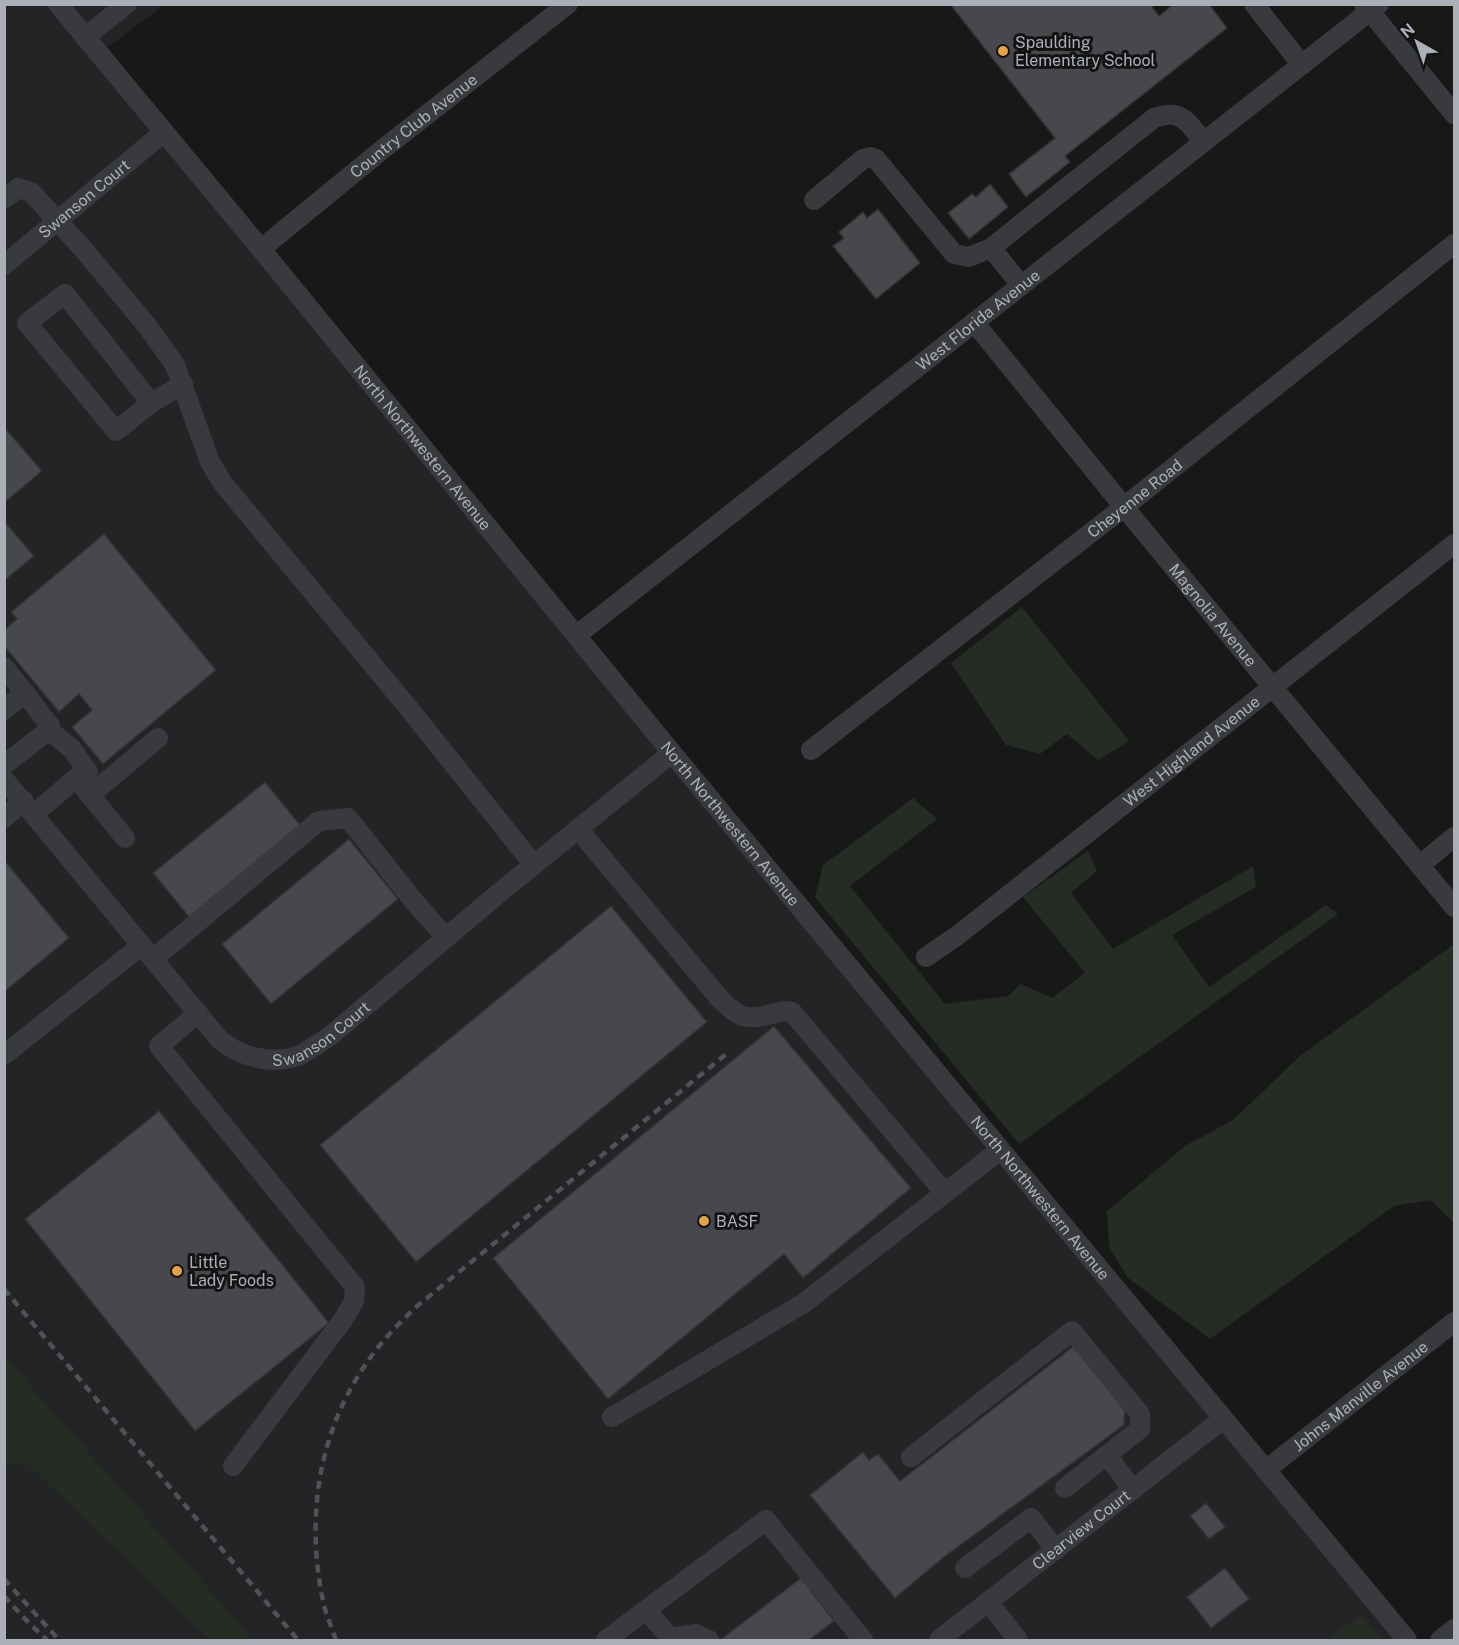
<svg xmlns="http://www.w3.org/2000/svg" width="1459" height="1645" viewBox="0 0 1459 1645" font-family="'Public Sans',sans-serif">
<rect width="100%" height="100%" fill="#181819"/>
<path fill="#242426" d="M5,5h159l-62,47 1310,1588h-1407z"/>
<path fill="#242c24" d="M1022,607l107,134 -31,19 -31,-26 -27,20 -34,-9 -55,-82z
M913,798l24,21 -87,67 95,118 63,-8 13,-12 31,14 33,-25 -62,-76 65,-46 9,20 -26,22 42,56 140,-83 3,21 -84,48 37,52 117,-82 12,9 -319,230 -204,-247 8,-32z
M1454,944v279l-24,-23 -36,6 -184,133 -82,-61 -19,-31 -2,-36 78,-65 48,-26 67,-64z
M4,1357h1l245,279 -6,4h-33l-186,-178 -20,5z
M1361,1615l22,25h-56z"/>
<path fill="#47484c" stroke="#323235" stroke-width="1.5" d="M950,4h200l9,12 15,-12h35l18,24 -162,128 5,6 -44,35 -17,-23 46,-36z
M990,184l18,23 -39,32 -21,-26 24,-19 4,3z
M878,209l42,54 -44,36 -43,-53 11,-8 -5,-6 24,-20 4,6z
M4,427l38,44 -38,32z
M4,521l30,35 -30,25z
M104,534l112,136 -113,94 -31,-37 20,-17 -13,-16 -20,18 -55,-66v-16l13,-11 -6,-7z
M265,782l35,43 -111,92 -36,-44z
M349,839l49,60 -127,105 -49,-60z
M4,860l65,78 -65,54z
M611,906l96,116 -291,240 -96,-117z
M774,1026l137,162 -108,90 -19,-24 -176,145 -115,-141z
M159,1111l170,212 -134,108 -170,-212z
M1074,1346l51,64 -1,15 -180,132 -49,41 -85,-103 53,-43 6,8 9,-6 22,27z
M1206,1503l19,24 -16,12 -19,-23z
M1225,1568l24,31 -38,29 -24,-31z
M801,1578l33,43 -25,19h-89z"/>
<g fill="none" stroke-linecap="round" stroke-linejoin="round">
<g stroke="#393a3e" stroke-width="20">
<path id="s1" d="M58,4l203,245 411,504 735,887"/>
<path d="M1254,4l48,61"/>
<path d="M1364,4l90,110"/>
<path d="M85,37l42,-33"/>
<path d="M4,199l14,-11 13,4 53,58 64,77 27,38 35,97 12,20 189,229 123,154"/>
<path d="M814,200l49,-41 7,-2 6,2 78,95 15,3 22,-9"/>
<path id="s2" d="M261,249l122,-100 185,-145"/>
<path id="s3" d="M4,265l159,-132"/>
<path d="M1021,285l-30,-37 163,-130c28,-10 33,4 50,24"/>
<path id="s4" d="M974,322l150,185 330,400"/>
<path d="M151,403l-86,-109 -38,29 89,108 35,-28 32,-19"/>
<path id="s5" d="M577,635l802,-631"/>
<path d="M4,667l21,26"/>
<path d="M4,710l21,-17 25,33 -1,4"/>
<path id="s6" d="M811,750l313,-243 330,-263"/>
<path d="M4,765l45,-35 23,19 16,23 -12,6"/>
<path id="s7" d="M4,779l215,260c21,18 54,27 81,16 10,-5 19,-12 29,-18l170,-144 173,-140"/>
<path d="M90,795l68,-57"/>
<path d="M34,814l42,-36 49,60"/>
<path d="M4,818l20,-17"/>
<path d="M578,829l142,170c19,19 26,22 52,15 7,-2 13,-4 20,-2l153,181"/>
<path d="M1420,865l34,-28"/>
<path id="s8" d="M926,957l32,-22 496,-391"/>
<path d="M153,959l166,-138 29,-3 65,82 33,38"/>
<path d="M198,1013l-39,33 196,241 -1,14 -11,19 -110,146"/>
<path d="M4,1055l138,-110"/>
<path d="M612,1417l192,-114 196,-153"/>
<path d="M911,1457l161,-126 68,83v15l-33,26 26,35"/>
<path id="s9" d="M1266,1470l188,-148"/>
<path d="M1065,1488l42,-33"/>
<path d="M965,1568l66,-50 25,32"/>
<path d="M988,1602l30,38"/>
<path d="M646,1610l26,30"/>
<path d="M670,1638l26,-4 13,6"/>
<path d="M606,1640l160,-120 97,120"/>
<path id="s10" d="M939,1640l284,-221"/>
<path d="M1440,1640l14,-11"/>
</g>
<path stroke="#505257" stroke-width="4.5" stroke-dasharray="8 6" stroke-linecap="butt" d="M4,1289l294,351
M4,1579l55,61
M4,1596l22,24 21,20
M336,1640c-4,-12 -10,-25 -13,-39 -18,-87 -4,-175 50,-247 13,-18 28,-32 43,-47l314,-256"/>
</g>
<g fill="#e4a445" stroke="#131314" stroke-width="2">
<circle cx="1003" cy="51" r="6"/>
<circle cx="704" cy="1221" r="6"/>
<circle cx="177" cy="1271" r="6"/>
</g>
<g text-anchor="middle" stroke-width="6" stroke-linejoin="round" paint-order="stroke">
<g font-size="16" fill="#abb0b8" stroke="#131314" text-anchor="start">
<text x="1015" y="48">Spaulding<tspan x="1015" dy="18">Elementary School</tspan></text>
<text x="716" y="1227">BASF</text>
<text x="189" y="1268">Little<tspan x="189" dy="18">Lady Foods</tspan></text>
</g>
<g font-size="16" fill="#abb0b8" stroke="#131314">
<text dy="6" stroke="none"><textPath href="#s2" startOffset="196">Country Club Avenue</textPath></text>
<text dy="6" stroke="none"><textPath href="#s3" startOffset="104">Swanson Court</textPath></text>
<text dy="6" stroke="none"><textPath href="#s5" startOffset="510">West Florida Avenue</textPath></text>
<text dy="6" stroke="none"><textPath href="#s1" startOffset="574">North Northwestern Avenue</textPath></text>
<text dy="6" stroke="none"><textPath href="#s6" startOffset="410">Cheyenne Road</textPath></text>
<text dy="6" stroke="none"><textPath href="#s4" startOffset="378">Magnolia Avenue</textPath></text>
<text dy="6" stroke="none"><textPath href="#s8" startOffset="336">West Highland Avenue</textPath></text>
<text dy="6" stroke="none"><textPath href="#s1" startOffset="1060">North Northwestern Avenue</textPath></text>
<text dy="6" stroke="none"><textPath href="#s7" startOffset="452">Swanson Court</textPath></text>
<text dy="6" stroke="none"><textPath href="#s1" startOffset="1546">North Northwestern Avenue</textPath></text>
<text dy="6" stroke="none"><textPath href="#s9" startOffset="120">Johns Manville Avenue</textPath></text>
<text dy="6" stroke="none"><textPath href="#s10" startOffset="180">Clearview Court</textPath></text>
</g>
</g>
<rect width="1459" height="1645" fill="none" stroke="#abb0b8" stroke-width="12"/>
<g transform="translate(1417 42) rotate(320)" stroke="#131314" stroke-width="4.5" paint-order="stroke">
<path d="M0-4.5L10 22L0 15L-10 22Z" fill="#abb0b8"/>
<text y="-9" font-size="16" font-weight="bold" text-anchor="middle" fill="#abb0b8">N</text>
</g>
</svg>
